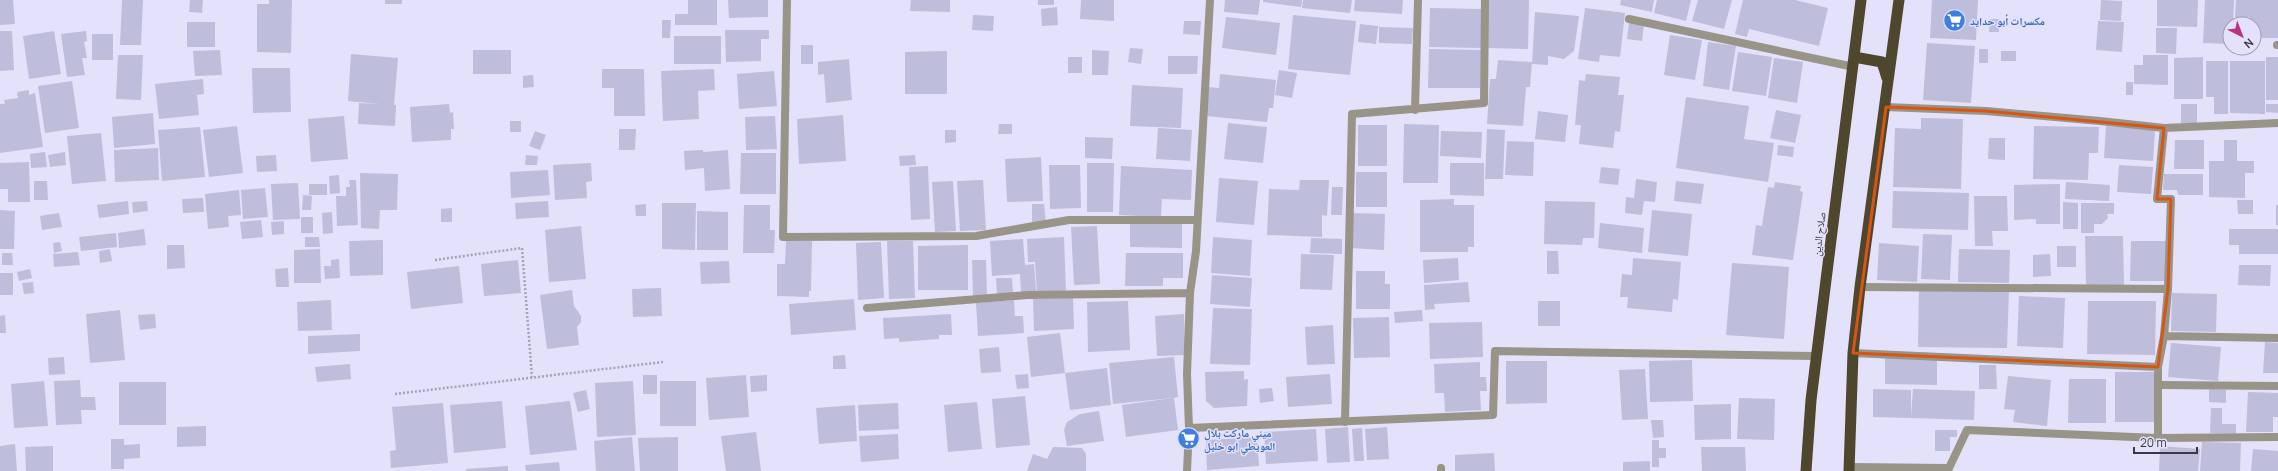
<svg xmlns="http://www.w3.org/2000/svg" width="2278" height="471" viewBox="0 0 2278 471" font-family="Manrope,'Noto Naskh Arabic',sans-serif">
<rect width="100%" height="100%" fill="#e4e1fb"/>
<path fill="#bfbddc" d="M0,0h13l2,24 -15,1z
M122,0h21l-2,45h-21z
M190,0h13l-1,13 -13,-1z
M269,0h23l-1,53 -34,-1v-48h12z
M385,0h17v4h-17z
M688,0h29v25h-42v-11h13z
M728,0h40v17l-39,1z
M911,0h39v12l-40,-1z
M1038,0h16v5h-16z
M1081,0h33v21l-34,-2z
M1225,0h35l-2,15 -34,-3z
M1263,0h39l-1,7 -38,-5z
M1303,0h49l-2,13 -48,-5z
M1355,0h48l-1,14 -48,-3z
M1488,0h41l-1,49 -40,-1z
M1621,0h33l-2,12 -32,-7z
M1657,0h34l-5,21 -32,-8z
M1698,0h34l-8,29 -32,-8z
M1743,0h52l33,8 -9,38 -70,-17 -2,8 -12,-3z
M1932,0h46l-2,40 -46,-2z
M2101,0l21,1 -1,20 -21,-1z
M2157,0h41l-1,27 -40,-1z
M2205,0h29l-1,24h-3v20l-27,-1z
M2236,0h42v38h-24v-14h-5l1,-7h-15z
M1057,7l1,18 -16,1 -1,-17z
M1430,8l52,1 -1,39 -52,-1z
M1585,8l40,5 -5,44 -20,-2 -1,7 -21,-3z
M1535,12l44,4 -5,35 -10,8 -16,-3v9l-16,-1z
M973,15l21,1 -1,15 -21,-1z
M1293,15l63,6 -6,54 -62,-6z
M1226,17l54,6 -4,32 -54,-7z
M1990,19h9v13h-10z
M662,20h9l-1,18h-8z
M1184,21h17l-1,14 -17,-1z
M2098,21l26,1 -2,30 -26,-2z
M187,22h28v25h-28z
M1629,23l15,2 -2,16 -15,-2z
M1360,24l18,2 -2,18 -18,-2z
M1379,27l34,1 -1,16 -33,-1z
M2156,28h21l-1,26 -20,-1z
M725,30h44v9h-8v22l-35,1z
M0,31h12l2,39 -14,1z
M54,31l7,43 -32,5 -6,-43z
M86,31l1,10 -3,1 3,16h-5l3,17 -18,2 -6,-43z
M92,34h21v26h-21z
M1670,35l32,5 -7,40 -31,-5z
M674,36h47v28h-47z
M1708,42l28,4 -7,44 -26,-4z
M1927,43l48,3 -4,57 -48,-3z
M801,45h12v19h-12z
M1130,48l13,1 -2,15 -13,-2z
M1429,49l52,1 -1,38h-52z
M1979,49h9v14h-9z
M220,50l2,25 -27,1 -2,-25z
M473,50h38v24h-38z
M1092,50l17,1 -1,24h-16z
M947,51v43h-42v-42z
M2001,51h15v10h-15z
M1738,52l34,5 -6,39 -34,-5z
M351,54l47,4 -4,47h2l-1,21 -37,-2 1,-21 22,1 -33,-3z
M118,55h25l-2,45 -25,-1z
M2143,55h25v30l-34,-1v-19h9z
M1168,56h30l-1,18h-29z
M1068,57h14v16h-14z
M2203,57v42h-29v-41z
M2266,57h12v43h-12z
M1774,58l29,4 -6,41 -29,-5z
M849,59l3,41 -26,3 -2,-29 -6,1v-13z
M1498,60l34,2 -2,25h-4l-3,39 -36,-2 3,-45h6z
M2206,61h22v53h-14v-17h-8z
M2230,61h35v53l-35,-1z
M252,68h38l1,44 -38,1z
M602,69h42l1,47h-31v-28h-12z
M714,69l1,21 -17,1 1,28 -36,2 -2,-50z
M1279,70l18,3 -5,25 -17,-3z
M774,71l3,35 -38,3 -2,-35z
M1220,74l56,6 -3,28h-4l-2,14 -61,-6 3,-29 10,1z
M1586,74l34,3 -2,18h6l-4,37 -5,-1 -2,17 -34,-4 2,-19h-6l4,-45 6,1z
M533,75l1,12 -11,1v-12z
M203,79l1,15 -7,1 2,20 -40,4 -4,-35z
M72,81l7,47 -34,5 -7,-47z
M2126,82h7v13h-7z
M1132,85l51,3 -2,40 -51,-2z
M29,90v5l6,-2 8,54 -43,6v-49h5l-1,-4 14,-2 -1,-6z
M1686,97l63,9 -5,33 30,4 -6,39 -92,-14z
M449,104l1,9 3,-1 1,17h-3v11l-39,2 -2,-35z
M2181,104h16v19h-16z
M2266,104h12v9l-12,-1z
M1776,110l25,5 -6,28 -25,-5z
M1538,111l30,4 -3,27 -30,-3z
M153,113l2,31 -41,4 -2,-31z
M843,115l3,46 -47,3 -2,-45z
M344,116l4,43 -37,3 -3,-43z
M775,116l2,33 -31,1 -1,-33z
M1921,118l42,1 -2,70 -68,-2 2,-59 26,1z
M510,121h11v11h-11z
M1228,123l39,4 -4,36 -39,-4z
M999,124h13v10h-14z
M1404,124l35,1 -1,58h-35z
M1358,125h29v41h-29z
M237,126l6,47 -34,4 -6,-47z
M2034,126l65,1 -1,26h-9l-1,27 -55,-1z
M2106,126l49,3 -2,32 -49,-3z
M200,127l5,50 -43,4 -4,-51z
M1158,128l34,2 -2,31 -34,-2z
M619,129h17l-1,21h-16z
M1487,129l18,1 -2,49h-18z
M945,130h11v12l-11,1z
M535,131l11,4 -6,15 -11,-4z
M1441,131l41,1 -1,26 -41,-2z
M101,133l5,48 -34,3 -5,-48z
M1085,137l28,1 -1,21 -27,-1z
M1989,138h16v22l-17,-1z
M2175,140h29v29h-30z
M2224,140h13v21h17v12h-9v25l-36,-1v-36h15z
M1507,141l27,1 -1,34 -28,-1z
M1778,145l16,2 -1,10 -16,-2z
M158,148l1,32 -44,2 -1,-32z
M703,150v2l25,-2 2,39 -25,2 -1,-23 -19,2 -1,-19z
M45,152l2,15 -16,1 -1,-14z
M65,152l1,13 -16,2 -2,-12z
M741,153h35v41h-36z
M276,155l1,16 -20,1 -1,-16z
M526,155l12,1 -1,9h-12z
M915,155l1,10 -16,1 -1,-10z
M1041,157l2,44 -36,1 -2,-43z
M29,162l1,40h-22v-13h-8v-26z
M591,163l1,18 -6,1 1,16 -32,2 -2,-35z
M1087,163h27l-1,49h-26z
M1450,163h34v33l-34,-1z
M1049,165h31l1,43 -31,1z
M2119,165l34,2 -2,27 -34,-2z
M928,166l2,53 -19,1 -2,-53z
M1121,166l71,4 -1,30 -29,-1 -1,18 -42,-2z
M1601,167l19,2 -2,16 -19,-2z
M548,170l2,25 -39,3 -1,-26z
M1356,172h31v35h-31z
M360,173l38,1 -1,36h-17l-1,19 -18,-1z
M2164,174h39v21h-25l-1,-5h-14z
M339,175l1,18 -10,1 -1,-18z
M1219,178l39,3 -4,44 -38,-3z
M1636,179l21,3 -2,20 -11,-1 -2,14 -17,-2 1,-16 8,1z
M349,180h7l2,45 -21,1 -1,-30h10v-9h4z
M983,180l3,50 -26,1 -3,-50z
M1300,180h29l-2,36 -5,-1v22l-55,-2 2,-46 30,1z
M34,181h13l1,19h-14z
M953,181l3,50 -21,1 -3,-50z
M1676,181l28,3 -3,20 -27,-3z
M1775,182l26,4 -1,5 3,1 -10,68 -41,-5 4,-30 6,1 6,-39 6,1z
M2066,182l44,3 -1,16 -44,-2z
M298,183l2,36 -27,1 -2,-36z
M309,184h18v11h-18z
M2060,184v40h-24v-5l-22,1v-35z
M1332,187h11l-1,28h-11z
M265,188l3,29 -25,2 -2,-29z
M239,190l2,25 -13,1 1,11 -21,2 -3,-35z
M1893,191l76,2 -1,37 -76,-2z
M303,195l9,1 -1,14h-9z
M1974,196h33l1,35h-16l1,15h-18z
M203,198l1,14 -21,1 -1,-14z
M1454,199v6h20v42h-6v5h-48v-52z
M2237,200h16v14h-15z
M128,201l1,13 -30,4 -2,-13z
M147,201l1,10 -15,2 -1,-11z
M548,201l1,16 -33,2 -1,-16z
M1545,201l50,1 -1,36h-11l-1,7 -38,-1z
M2063,202l15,1v26h-15z
M662,203h34l-1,47 -33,-1z
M2081,203h33v11h-7l1,4 -6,6h-8v9h-13z
M646,204v12h-10l-1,-11z
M1032,204h12l2,19 -14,1z
M744,205h26v25h5l-1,23h-31z
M2276,205h2v20h-2z
M452,208v14h-11v-13z
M0,210l15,1 -1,38h-14z
M1652,210l40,4 -4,42 -40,-4z
M697,211l31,1v38h-31z
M332,212l1,21 -10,1 -1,-21z
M59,213l3,14 -20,3 -2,-14z
M1353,213l32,1 -1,36 -33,-2z
M301,217h12v16h-12z
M261,220l2,17 -21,2 -2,-17z
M284,221v13l-12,1 -1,-13z
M1130,222h52v26l-52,-1z
M1600,223l44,5 -2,25 -44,-5z
M581,226l5,53 -37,3 -4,-52z
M1097,226l3,58 -26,1 -3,-58z
M144,229l2,16 -27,3 -1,-15z
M2229,229h49v25h-39v-9h-10z
M116,233l1,14 -36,4 -2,-14z
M1923,234l29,1 -2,45 -29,-1z
M2085,236h38l1,49h-38z
M305,237h14l1,10h-15z
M1064,237l2,54 -29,2 -2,-31h-7l-1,-23z
M1213,237l39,3 -2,36 -39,-3z
M1311,238l31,1v15l-32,-1z
M1023,239l2,26 9,-1 2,27 -15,1 -1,-18 -28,2 -2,-35z
M383,240v35l-33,1 -1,-35z
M786,241h26l-1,50h-2v6l-32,-1v-32h8z
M887,241h26l2,57 -26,1z
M2131,241h35l-1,40h-35z
M60,242l2,9 -8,2 -1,-10z
M881,242l3,56 -26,2 -2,-57z
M1879,243l40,3 -2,36 -40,-2z
M167,245h17l1,23 -18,1z
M968,245v45h-50v-44z
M2057,246h19v21h-19z
M110,249l2,12 -12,2 -1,-12z
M320,249l1,34h-27v-33z
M1959,249l51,1 -1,33 -51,-1z
M1547,251h11l1,23h-12z
M78,252l2,13 -26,2 -1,-13z
M2,253h10l1,12h-11z
M1126,253h57v25h-20v8h-38z
M1301,254l33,1 -2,35 -32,-1z
M2050,254l1,22 -18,1v-22z
M1458,258l1,22 -35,3 -1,-23z
M1633,258l48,4 -3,38 -5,-1 -1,13 -45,-4 1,-11h-8l2,-23 10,1z
M339,259l1,19 -15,1 -1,-13h7v-6z
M518,260l3,33 -37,3 -3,-32z
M972,260h14l1,36 -14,1z
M729,261l1,22 -29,1 -1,-22z
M1732,263l57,4 -5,72 -58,-4z
M2239,265h32l-1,21 -32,-1z
M459,266l4,37 -52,6 -4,-37z
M288,268l1,19h-13l-1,-18z
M30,269l2,9 -13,3 -2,-9z
M1356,271h29v13h5v25h-34z
M0,273h13v22h-13z
M1212,275l40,3 -2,29 -40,-3z
M996,278h16l1,15 -16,2z
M33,282l1,11 -10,1 -2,-11z
M1468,282l2,20 -36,2 1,5 -10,1 -1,-25z
M661,288l1,28 -29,1 -1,-28z
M1919,288l90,2 -2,58 -89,-1z
M572,290l2,16 7,10v6l-4,5 2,18 -32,4 -7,-54z
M2172,293l45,1 -1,38 -45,-1z
M2019,296l46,2 -2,50 -46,-2z
M1073,298l1,31 -40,2 -1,-32z
M854,299l2,31 -65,5 -2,-31z
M331,300l1,30 -34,1 -1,-29z
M1014,300l1,16h8l1,17 -46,3 -2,-33z
M1128,301l2,49 -42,2 -1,-50z
M1538,301h22v25h-22z
M2088,301h68l-1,54 -68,-1z
M1213,308l39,1 -2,56 -40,-1z
M120,310l5,50 -35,3 -4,-49z
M1422,310l1,11 -28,2 -1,-11z
M155,314l1,14 -16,2 -2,-15z
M951,314l1,21h-13v4l-40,3v-4l-15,1 -1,-21z
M1184,314l1,41 -28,1 -2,-40z
M5,315l1,18h-6v-17z
M1389,317l1,40 -36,1 -1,-40z
M1482,322l1,35 -53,2 -1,-36z
M1333,325l2,39 -28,1 -2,-38z
M1060,333l5,40 -34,4 -4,-40z
M360,334v17l-52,3v-18z
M2265,342l13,1v30h-15z
M2171,343l50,4 -3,34 -50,-4z
M999,347l2,25 -20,1 -2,-24z
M845,355l1,14h-13v-13z
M64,357l1,17 -16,1 -1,-17z
M1174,357l4,40 -4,1 4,32 -52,7 -4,-32 50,-7 -59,6 -4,-41z
M1885,357l52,1v27l-52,-1z
M1692,360l1,41 -43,1 -1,-41z
M1506,361h41v42l-41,1z
M1480,362v15h6l1,14h-7l1,19 -36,2 -1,-19h-9l-1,-29z
M350,364l1,15 -34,3 -2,-15z
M1979,365h17l1,24h-18z
M1107,368l4,37 -41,5 -5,-37z
M1645,369l3,50 -26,1 -3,-50z
M1244,371v9l4,-1 -1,27 -33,2 -8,-7 -1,-29z
M2115,372h39v50h-39z
M1028,374l1,14 -12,1 -2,-14z
M1330,374l2,30 -44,3 -2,-30z
M643,375h14v19h-14z
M746,375l3,42 -40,3 -3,-42z
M767,375v16l-16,1 -1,-16z
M2008,376l43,4 -4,46 -34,-4 2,-12 -11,-1z
M2069,379h37v44h-38z
M80,380l1,17h14l1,13h-15l1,14 -26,1 -2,-44z
M44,381l4,45 -34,2 -3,-44z
M633,381l3,54 -39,2 -2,-54z
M660,381h36v45h-36z
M119,382h47v43h-47z
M1272,388l2,13 -14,2 -1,-14z
M1873,389l38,1v28l-38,-1z
M1913,389l62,2 -1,29 -63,-2z
M2209,389l17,1v13l-17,-1z
M586,390l4,19 -12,3 -5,-19z
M2248,392l30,1v24h-5v15h-27z
M1025,396l5,49 -34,3 -4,-49z
M1739,398l36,1 -1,41 -37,-1z
M502,401l4,47 -52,5 -4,-48z
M570,401l7,49 -47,5 -5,-49z
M977,402l5,47 -34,3 -4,-47z
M443,403l5,60 -57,5 -1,-17 6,-1 -4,-43z
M898,403l1,26 -40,2 -1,-26z
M1731,404v35l-36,1 -1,-35z
M855,405l2,36 -38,3 -3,-36z
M2211,408h11v16h14v10l-26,-1z
M1099,411l5,30 -37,5 -3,-16 3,-8 13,-8z
M1651,420h12l1,17 -11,1z
M206,426v20l-29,1v-20z
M1348,427l2,35 -23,1 -2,-34z
M1387,427l2,32 -22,1 -2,-31z
M1362,428l2,33h-10l-2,-32z
M1316,429l2,32 -52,3 -2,-32z
M1935,430h22v7h-7v14h-15z
M756,432l5,39h-35l-5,-35z
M898,434l1,25 -38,3 -2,-26z
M632,437l3,34h-39l-2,-30z
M678,437v34h-38l-2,-33z
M1257,437l2,29 -52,4 -1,-30z
M111,439h13v6l16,-1v14l-16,1v10h-13z
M1652,440h7v8h7v10h-7v9h-7z
M2202,442l39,1 -1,28h-40z
M15,444l2,27h-17v-25z
M53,446v25h-27l-1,-24z
M2160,446l40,3 -2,22h-39z
M1053,447l29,1 4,6v17h-59l6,-17 14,5z
M1701,447h44l1,24h-44z
M2253,449l25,2v20h-27z
M1494,453l1,18h-40v-16z
M1650,461v10h-27v-9z
M559,462l1,9h-34l-1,-6z
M508,466v5h-42v-2z"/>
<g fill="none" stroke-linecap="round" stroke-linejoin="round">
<path stroke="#a5a2b7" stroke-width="2.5" stroke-dasharray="2 2" stroke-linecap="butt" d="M435,260l87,-12 10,129
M395,394l268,-32"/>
<path stroke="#989487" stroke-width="8" d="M2158,385l120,1"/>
<path stroke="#989487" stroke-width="8" d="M787,0l-4,237 193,-1 93,-16h128
M1629,19l225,48
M2277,45h1
M1886,107l100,4 114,10 64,7 114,-5
M1415,110l3,-110
M1860,287l308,2
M867,308l160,-13 163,-2
M2164,336l114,2
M1853,353l305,14
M1345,422l7,-308 132,-11 1,-103
M1189,428l304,-13 2,-64 321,5
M2158,438v-71l6,-31 4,-47 3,-90h-14l7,-71
M1849,467l100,1 18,-38 191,8 120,-1
M1441,468v3
M1187,471l2,-43 -2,-54 3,-81 6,-42 14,-251"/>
<path stroke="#4f462e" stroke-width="11" d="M1854,57l28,5 5,16
M1806,471l5,-71 50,-400
M1849,471l4,-118 7,-66 39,-287"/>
</g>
<path fill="none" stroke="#d75612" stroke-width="3" stroke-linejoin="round" d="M1886,107l100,4 178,17 -7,71h14l-3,90 -10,78 -305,-14z"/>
<defs>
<symbol id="supermarket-disc" viewBox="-11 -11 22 22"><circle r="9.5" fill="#3f7fe0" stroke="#e4e1fb"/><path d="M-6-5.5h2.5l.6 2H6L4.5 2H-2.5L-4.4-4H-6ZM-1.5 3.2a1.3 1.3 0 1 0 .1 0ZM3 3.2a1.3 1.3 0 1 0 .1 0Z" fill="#fff"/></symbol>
</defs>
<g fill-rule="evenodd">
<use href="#supermarket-disc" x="1942" y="8" width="25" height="25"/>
<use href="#supermarket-disc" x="1176" y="426" width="25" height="25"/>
</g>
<g text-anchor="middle" stroke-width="3" stroke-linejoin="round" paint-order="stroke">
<g font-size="11" font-weight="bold" fill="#366cbe" stroke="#e4e1fb" text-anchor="start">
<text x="1970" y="25">مكسرات أبو حدايد</text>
<text x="1204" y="437">ميني ماركت بلال<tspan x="1204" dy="13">العويطي ابو خليل</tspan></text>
</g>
<g font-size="11" fill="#3a3844" stroke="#e4e1fb">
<text transform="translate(1819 234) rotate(-83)" y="4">صلاح الدين</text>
</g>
</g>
<g transform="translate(2242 36) rotate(138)"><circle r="19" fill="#e4e1fb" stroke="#a09db2"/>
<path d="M0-3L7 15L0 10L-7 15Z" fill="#b73681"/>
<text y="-6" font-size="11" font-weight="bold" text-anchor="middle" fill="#3a3844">N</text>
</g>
<path d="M2134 447v6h63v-6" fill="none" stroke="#3a3844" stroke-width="2"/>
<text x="2140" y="447" font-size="12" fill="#3a3844" stroke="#e4e1fb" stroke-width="3" paint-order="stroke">20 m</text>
</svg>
